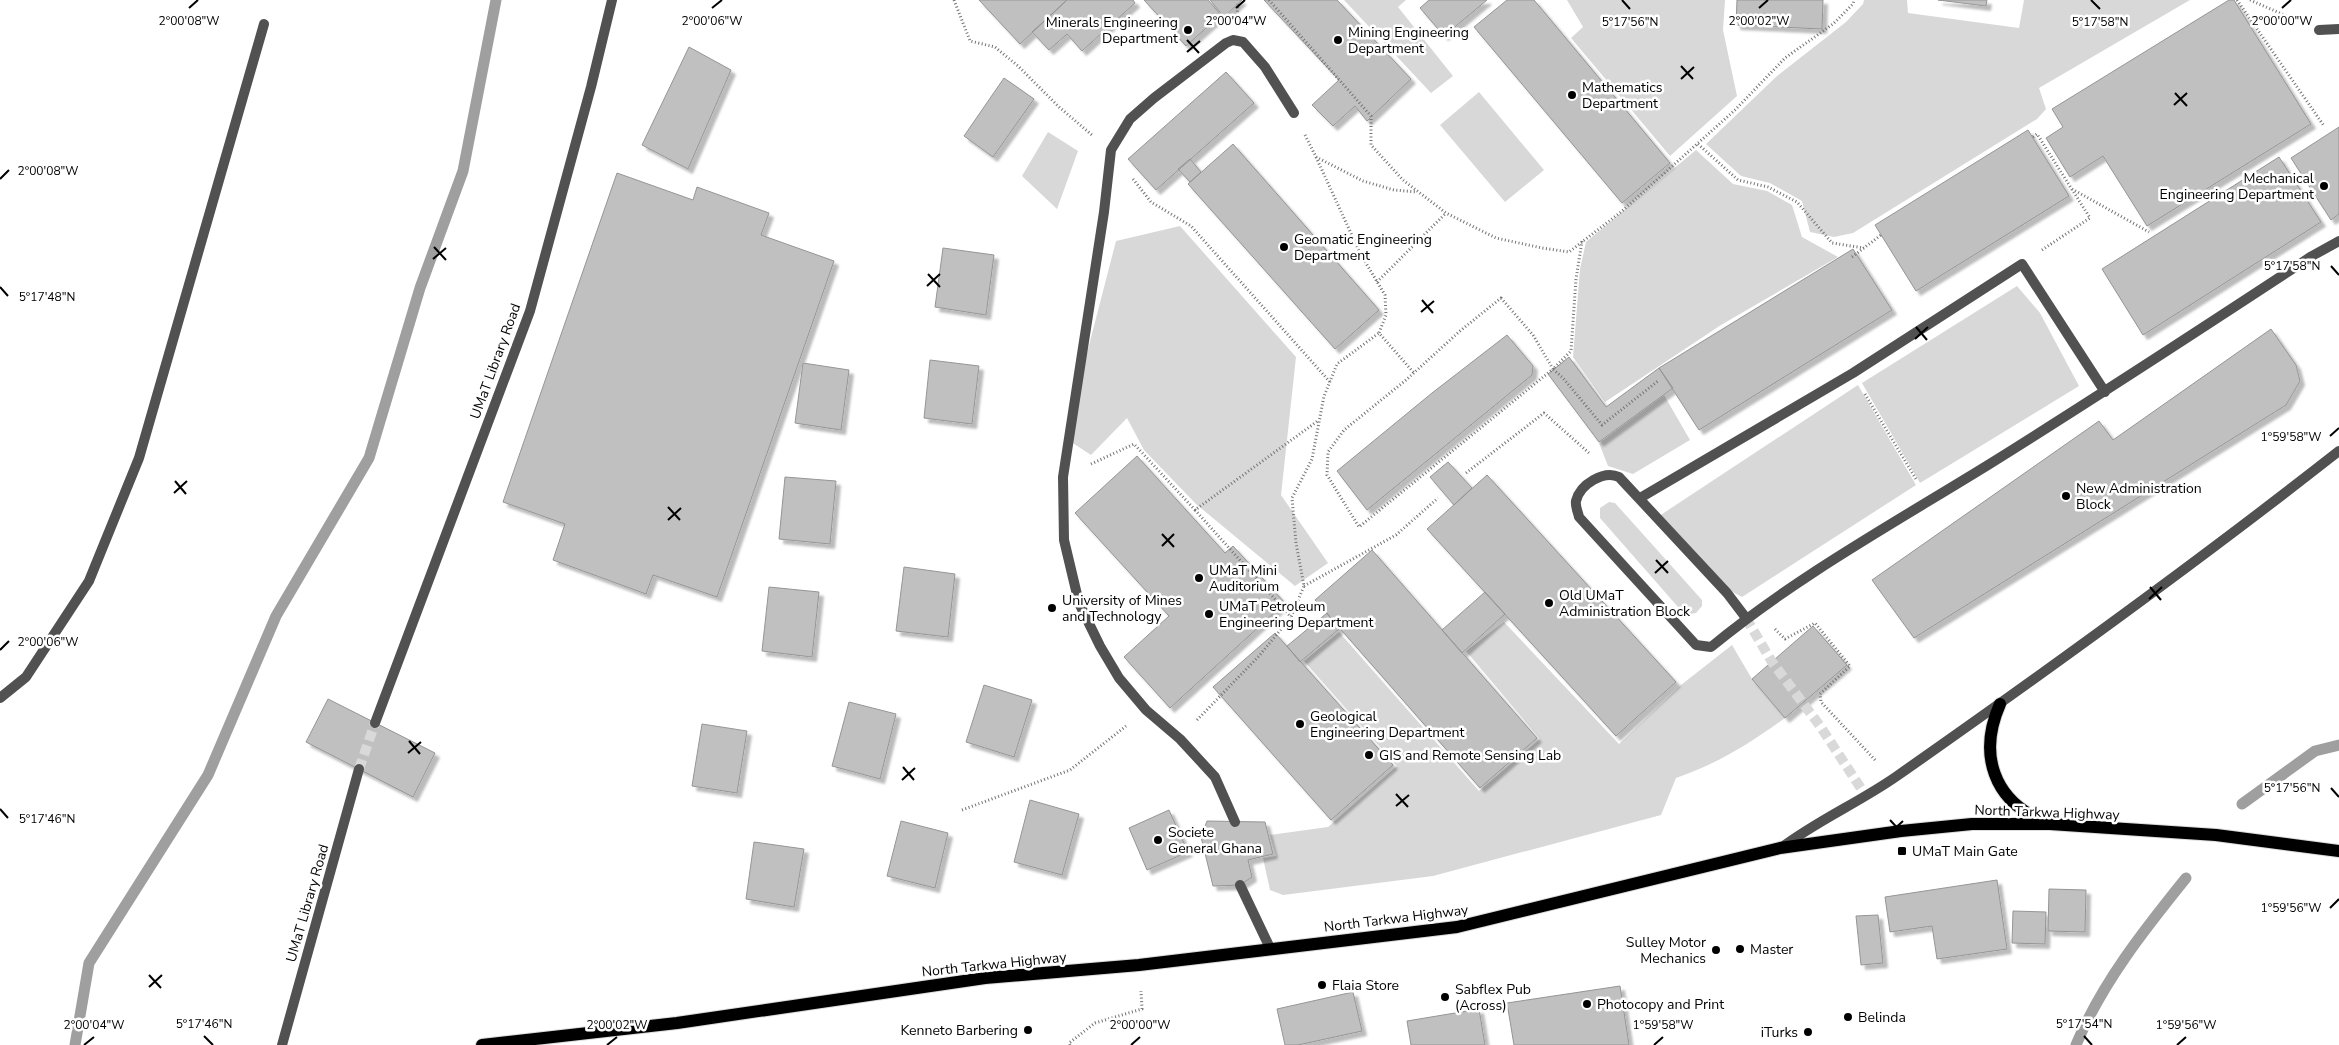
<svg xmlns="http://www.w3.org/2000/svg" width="2339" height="1045" viewBox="0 0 2339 1045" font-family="'Nunito Sans',sans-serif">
<defs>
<filter id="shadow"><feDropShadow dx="4.5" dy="4.5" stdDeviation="1" flood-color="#0004"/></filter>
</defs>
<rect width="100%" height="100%" fill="#fff"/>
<path fill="#d8d8d8" d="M1344,0h62l-8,7 55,69 -22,17z
M1567,0h158l-2,30 14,66 -67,60 -99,-118 12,-11z
M1864,0h43l1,13 111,15 5,-28h166l-151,88 7,21 -9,10 -184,114 -19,4 -24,-5 -8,-31 -32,-18 -29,-7 -35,-32 71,-68 69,-54 17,-18z
M1479,92l65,78 -39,32 -65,-77z
M1048,132l30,19 -21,58 -35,-33z
M1696,150l37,34 34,7 25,14 10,32 36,20 -117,68 -116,77 -32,-45 7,-88 6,-27z
M1180,226l116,131 -15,138 47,68 -33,23 -99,-82 -52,-54 -17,-32 -36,37 -26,-17 51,-197z
M2017,286l23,27 39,73 -159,97 -58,-100z
M1858,385l58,100 -174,112 -34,-18 -55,-59z
M1664,395l26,45 -57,34 -25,-8 -9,-23z
M1609,502l6,1 87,97v6l-6,7 -11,2 -85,-97v-10z
M1504,622l115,122 62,-59 51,-40 20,34 33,39c-36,26 -66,45 -109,60l-15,37 -228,61 -150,19 -13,-5 -7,-32 13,-2 -6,-21 58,-8 69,-61 -93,-105 35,-29 140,159 61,-52 -74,-88z"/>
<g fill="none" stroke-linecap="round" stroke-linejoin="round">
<path stroke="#9f9f9f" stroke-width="11" d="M2242,804l73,-53 24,-6
M75,1045l14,-82 119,-188 68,-159 93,-158 51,-170 43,-117 33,-171
M2076,1045c26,-62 68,-115 110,-167"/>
</g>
<path fill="#c0c0c0" stroke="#959595" filter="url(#shadow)" d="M979,0h88l-47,44z
M1067,0h66l2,3 -53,48 -15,-17 -18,16 -17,-18z
M1144,0h64l13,15 -35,31z
M1210,0h32l-18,17z
M1264,0h73l74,79 -44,42 -12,-15 -22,20 -21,-21 27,-25z
M1429,0h58l-43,36 -24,-28z
M1507,0h27l136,163 -48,40 -148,-176z
M1737,0h86l-1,29 -86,-4z
M1938,0h49l-1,6z
M2229,0h5l77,124 -164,102 -44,-70 -33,21 -24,-39 17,-11 -11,-18z
M689,47l42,23 -43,99 -46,-24z
M1226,72l28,31 -98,87 -28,-31z
M1004,78l30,21 -41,58 -29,-21z
M2339,127v87l-8,6 -40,-62z
M2028,130l41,66 -153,95 -41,-66z
M1233,144l146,166 -44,39 -147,-165z
M2279,157l42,65 -178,113 -41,-66z
M1190,159l11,13 -11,10 -12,-13z
M617,173l76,27 4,-13 72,26 -8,22 73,26 -117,336 -64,-22 -7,19 -93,-34 12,-36 -62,-22z
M943,248l51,7 -8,60 -51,-8z
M1853,249l39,61 -193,120 -40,-62z
M2271,329l25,36 4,16 -14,24 -372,233 -42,-58 227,-159 14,19z
M1507,335l26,31 -1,9 -165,135 -30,-39 95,-78z
M1569,357l37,50 53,-39 14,20 -74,54 -51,-68z
M930,360l49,6 -7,58 -48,-6z
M803,363l46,7 -8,60 -46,-7z
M1137,456l88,97 8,-7 52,57 -115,105 -46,-51 45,-41 -94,-103z
M1448,462l24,26 -18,17 -24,-28z
M1487,475l189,207 -60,54 -189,-207z
M785,477l51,4 -6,63 -51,-5z
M1372,550l165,188 -57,50 -165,-188z
M904,567l51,7 -7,63 -52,-6z
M769,587l50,5 -7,65 -50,-6z
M1485,592l20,22 -43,39 -20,-23z
M1327,613l12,16 -39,33 -13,-16z
M1813,626l34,39 -62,53 -33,-39z
M1275,633l118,132 -62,55 -118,-133z
M984,685l48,15 -18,57 -48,-15z
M328,699l107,54 -22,44 -107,-55z
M849,702l47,12 -16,65 -48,-13z
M702,724l45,7 -10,62 -45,-7z
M1030,800l49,14 -17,61 -48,-13z
M1169,810l19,42 -41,18 -18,-42z
M901,821l47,12 -13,55 -48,-12z
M1207,821l58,1 8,32 -25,6 4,17 -12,8 -27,1 -12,-49z
M754,842l50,7 -10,58 -48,-8z
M1997,880l10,69 -70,10 -5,-33 -42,6 -5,-35z
M2049,889l37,1 -1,42 -37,-1z
M2013,911l33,1 -1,32 -33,-1z
M1878,915l5,48 -22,2 -5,-49z
M1620,986l9,59h-115l-7,-42z
M1353,992l9,39 -64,14h-13l-8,-36z
M1479,1009l6,36h-74l-4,-24z"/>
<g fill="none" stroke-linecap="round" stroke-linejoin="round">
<path stroke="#d9d9d9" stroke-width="10" stroke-dasharray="10 5" stroke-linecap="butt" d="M1746,618l26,44 48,64 46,70
M359,769l16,-46"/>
<defs>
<path id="primary" d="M2000,704c-22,50 -7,97 45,118
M482,1045l195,-22 308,-45 154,-13 318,-38 323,-79 121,-17 71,-7h78l166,11 123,16"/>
</defs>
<use href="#primary" stroke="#dbdbdb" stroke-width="14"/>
<path stroke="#737373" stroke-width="3" stroke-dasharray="1 2.5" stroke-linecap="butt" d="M954,0l16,41 25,6 23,19 41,41 33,28
M1269,0l102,116v29l32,35 43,33 50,25 46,10 27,4 52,-40 114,-102 50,-52 48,-34 20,-20 1,-4
M2237,0l87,126
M2250,0l48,21
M1237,15l1,-11
M1305,135l11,22 47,24 31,9 23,2
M2033,137l4,-3 53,84 -48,32
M1698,144l40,36 30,7 29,15 35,41 32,5
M1316,157l44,96 25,42 1,20 -7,18 35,40
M1133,179l18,23 40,24 139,156
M2072,189l77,43
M1582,241l-6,38 -5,72 -18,18 10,9 39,47 56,-44
M1852,257l29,-22
M1377,282l69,-69
M1501,298l32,37 20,34 -194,158 -32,-52 1,-23 16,-22 62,-50 54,-49z
M1865,394l51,85
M1091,464l43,-20 61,66 124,-90
M1466,473l78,-60 45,40
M1195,510l96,107
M1304,586l92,-51 42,-37
M1775,629l10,10 30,-16 35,43 -30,28 1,8 55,59
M1197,720l62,-64 32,-39 13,-31 -8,-43 -4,-45 20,-39 12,-63 13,-32 42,-31
M962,810l108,-40 56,-44
M1070,1045l-1,-2 26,-20 47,-14 -1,-18"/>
<path stroke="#515151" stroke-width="10" d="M2319,30l20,-1
M1640,498l213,-125 169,-109 83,128
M1746,618l-19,-25 -108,-116c-15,-7 -39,7 -43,24 -1,5 2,11 3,16l117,128 15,2c85,-70 183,-124 277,-182 109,-68 216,-138 324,-209l27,-15
M0,698l26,-21 63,-96 50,-123 125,-434
M1235,822l-20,-45 -35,-38 -34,-29 -27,-32 -19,-32 -21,-43 -15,-63 -1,-63 41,-265 7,-62 19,-31 24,-21 72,-55 7,-3 10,2 22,25 29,46
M1240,885l30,63"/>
<path stroke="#515151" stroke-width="10" d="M375,723l155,-412 61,-224 21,-87
M1781,848c37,-28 79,-46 116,-72 150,-105 298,-212 442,-325
M282,1045l77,-276"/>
<use href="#primary" stroke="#000" stroke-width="12"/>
</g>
<path fill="none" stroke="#000" stroke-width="2" d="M1622,0l8,9M2091,0l9,9M189,8l9,-8M712,8l10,-8M1236,8l9,-8M1759,8l9,-8M2282,8l9,-8M1187,40l12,13M1187,52l13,-11M1681,66l12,13M1681,79l13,-12M2175,93l12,13M2174,105l13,-12M0,179l9,-9M434,247l12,13M433,259l13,-11M2331,266l8,9M928,274l12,13M927,286l13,-12M0,287l8,9M1422,300l11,13M1421,312l13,-11M1916,327l11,13M1915,339l13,-12M2330,436l9,-8M175,481l11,13M174,493l13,-12M668,507l12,13M668,520l13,-12M1162,534l12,13M1162,546l12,-12M1656,560l12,13M1655,573l13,-12M2150,587l11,13M2149,599l13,-12M0,650l9,-9M409,741l11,13M408,753l13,-11M903,767l11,13M902,780l13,-12M2331,788l8,9M1396,794l12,13M1396,806l13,-11M0,809l8,9M1890,820l12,13M1890,833l13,-12M2330,908l9,-9M149,975l12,13M149,987l13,-12M204,1036l9,9M2084,1036l8,9M84,1045l10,-8M607,1045l10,-8M1131,1045l9,-8M1654,1045l9,-8M2177,1045l9,-8"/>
<g fill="#000" stroke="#fff" stroke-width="2">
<circle cx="1188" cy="30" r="5"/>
<circle cx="1338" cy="40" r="5"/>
<circle cx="1572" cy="95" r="5"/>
<circle cx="2324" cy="186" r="5"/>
<circle cx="1284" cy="247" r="5"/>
<circle cx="2066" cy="496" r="5"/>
<circle cx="1199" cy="578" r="5"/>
<circle cx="1549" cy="603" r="5"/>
<circle cx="1052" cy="608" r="5"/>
<circle cx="1209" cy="614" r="5"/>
<circle cx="1300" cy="724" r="5"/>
<circle cx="1369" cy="755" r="5"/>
<circle cx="1158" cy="840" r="5"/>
<rect x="1897" y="846" width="10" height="10" rx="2.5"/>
<circle cx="1740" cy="949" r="5"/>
<circle cx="1716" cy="950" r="5"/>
<circle cx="1322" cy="985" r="5"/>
<circle cx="1445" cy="997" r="5"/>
<circle cx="1587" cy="1004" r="5"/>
<circle cx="1848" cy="1017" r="5"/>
<circle cx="1028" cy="1030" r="5"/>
<circle cx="1808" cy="1032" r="5"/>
</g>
<g text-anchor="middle" stroke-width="5" stroke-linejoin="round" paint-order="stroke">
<g font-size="14" fill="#000" stroke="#fff" text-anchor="start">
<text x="1178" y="27" text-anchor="end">Minerals Engineering<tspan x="1178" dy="16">Department</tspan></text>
<text x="1348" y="37">Mining Engineering<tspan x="1348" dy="16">Department</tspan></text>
<text x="1582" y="92">Mathematics<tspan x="1582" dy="16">Department</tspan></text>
<text x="2314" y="183" text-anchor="end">Mechanical<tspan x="2314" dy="16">Engineering Department</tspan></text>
<text x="1294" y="244">Geomatic Engineering<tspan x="1294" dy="16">Department</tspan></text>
<text x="2076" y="493">New Administration<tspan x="2076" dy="16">Block</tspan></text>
<text x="1209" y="575">UMaT Mini<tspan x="1209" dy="16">Auditorium</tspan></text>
<text x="1559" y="600">Old UMaT<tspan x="1559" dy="16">Administration Block</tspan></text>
<text x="1062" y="605">University of Mines<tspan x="1062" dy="16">and Technology</tspan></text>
<text x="1219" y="611">UMaT Petroleum<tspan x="1219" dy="16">Engineering Department</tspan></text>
<text x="1310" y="721">Geological<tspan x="1310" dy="16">Engineering Department</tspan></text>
<text x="1379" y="760">GIS and Remote Sensing Lab</text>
<text x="1168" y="837">Societe<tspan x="1168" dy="16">General Ghana</tspan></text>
<text x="1912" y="856">UMaT Main Gate</text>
<text x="1706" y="947" text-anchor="end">Sulley Motor<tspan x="1706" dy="16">Mechanics</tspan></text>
<text x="1750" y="954">Master</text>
<text x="1332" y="990">Flaia Store</text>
<text x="1455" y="994">Sabflex Pub<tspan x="1455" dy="16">(Across)</tspan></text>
<text x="1597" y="1009">Photocopy and Print</text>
<text x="1858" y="1022">Belinda</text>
<text x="1018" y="1035" text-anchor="end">Kenneto Barbering</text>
<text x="1798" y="1037" text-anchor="end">iTurks</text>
</g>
<g font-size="14" fill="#000" stroke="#fff">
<text transform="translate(495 361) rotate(-70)" y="5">UMaT Library Road</text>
<text transform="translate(2047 812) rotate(2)" y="5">North Tarkwa Highway</text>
<text transform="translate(307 903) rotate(-74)" y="5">UMaT Library Road</text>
<text transform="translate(1396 918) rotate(-7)" y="5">North Tarkwa Highway</text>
<text transform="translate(994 964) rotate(-6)" y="5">North Tarkwa Highway</text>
</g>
</g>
<g font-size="12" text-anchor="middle" fill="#000" stroke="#fff" stroke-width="5" stroke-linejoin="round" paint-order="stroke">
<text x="189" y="25">2°00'08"W</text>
<text x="712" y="25">2°00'06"W</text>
<text x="1236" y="25">2°00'04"W</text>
<text x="1759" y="25">2°00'02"W</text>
<text x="2282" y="25">2°00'00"W</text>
<text x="1630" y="26">5°17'56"N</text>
<text x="2100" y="26">5°17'58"N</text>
<text x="48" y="175">2°00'08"W</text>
<text x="2292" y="270">5°17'58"N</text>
<text x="47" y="301">5°17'48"N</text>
<text x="2291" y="441">1°59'58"W</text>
<text x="48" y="646">2°00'06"W</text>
<text x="2292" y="792">5°17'56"N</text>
<text x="47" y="823">5°17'46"N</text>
<text x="2291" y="912">1°59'56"W</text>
<text x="204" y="1028">5°17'46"N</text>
<text x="2084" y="1028">5°17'54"N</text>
<text x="94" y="1029">2°00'04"W</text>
<text x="617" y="1029">2°00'02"W</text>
<text x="1140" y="1029">2°00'00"W</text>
<text x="1663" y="1029">1°59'58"W</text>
<text x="2186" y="1029">1°59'56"W</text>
</g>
</svg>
